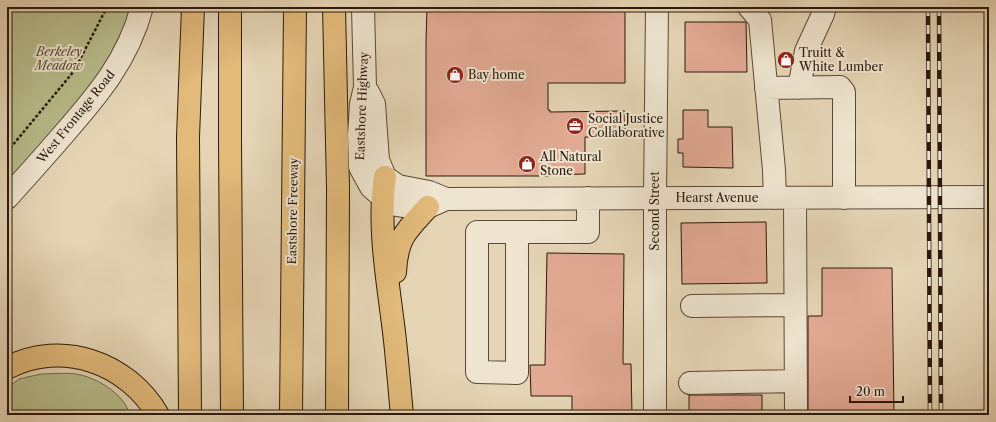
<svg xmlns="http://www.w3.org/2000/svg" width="996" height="422" viewBox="0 0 996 422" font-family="'Libre Caslon Text',serif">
<rect width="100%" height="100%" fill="#e5d5b5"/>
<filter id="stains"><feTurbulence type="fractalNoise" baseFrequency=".005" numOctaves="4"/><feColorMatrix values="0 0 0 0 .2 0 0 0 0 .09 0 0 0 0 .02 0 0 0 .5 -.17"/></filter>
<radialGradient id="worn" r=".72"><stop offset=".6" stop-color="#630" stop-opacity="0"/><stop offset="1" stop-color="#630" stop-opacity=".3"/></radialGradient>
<path fill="#b8bc8b" stroke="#726a4c" d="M7,7h125l-7,46 -118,145z
M41,374c13,0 27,-2 40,1 16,4 35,15 44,29 2,3 3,7 5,11h-123v-27l12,-9z"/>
<path fill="#e2a993" stroke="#2b190c" d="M427,7h198v76h-77v27h2v2l75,-1v26h-40v37l-35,1v1h-124v-134z
M685,22h61l1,50h-62z
M683,110h25v17h24l1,41 -50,-1v-14h-5v-14h5z
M766,222l1,61 -85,1 -1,-61z
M547,253l77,1 -1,110h8l1,51h-60v-19h-41l-1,-31h15z
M822,268h70l2,147h-86v-99h14z
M689,395h73v20h-73z"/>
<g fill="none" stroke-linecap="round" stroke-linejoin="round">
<defs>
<path id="minor" d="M363,7l2,80 -4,17 -2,31 1,32 11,20 17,15 9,3 18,3 13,-1 18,-8 543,-2
M749,7l11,13 14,150 1,28
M766,88l74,-1 4,5v106
M799,88l7,-37 17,-37 2,-7
M368,92l6,12 4,56 7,17 13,9 31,6 17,7
M7,198c18,-20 37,-41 55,-62 35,-40 66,-76 80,-129
M795,198l1,217
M517,232v141l-40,-1v-140h111v-34
M692,306l103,-1
M690,383l106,-2
M655,415v-217l2,-191"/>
<path id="highway" d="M230,7v133l2,275
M334,7l4,181 -1,227
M385,177c-7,48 2,99 8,147 4,30 6,61 9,91
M395,272c2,-35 11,-41 33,-65
M7,368c55,-29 121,-5 151,47
M190,415l-2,-278 5,-130
M291,415l4,-408"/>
</defs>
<use href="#minor" stroke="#5a4836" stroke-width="24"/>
<use href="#highway" stroke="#2b190c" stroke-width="24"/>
<path stroke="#2b190c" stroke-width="2.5" stroke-dasharray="3 2" stroke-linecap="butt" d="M7,152l67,-81 33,-64"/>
<use href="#minor" stroke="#eee4cf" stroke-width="22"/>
<use href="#highway" stroke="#e2ba7a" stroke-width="22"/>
<defs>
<path id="rail" d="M928,7l2,408
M939,7l2,408"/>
</defs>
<use href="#rail" stroke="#2b190c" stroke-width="4.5"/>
<use href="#rail" stroke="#eee4cf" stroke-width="3" stroke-dasharray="9" stroke-linecap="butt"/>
</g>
<defs>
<symbol id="shop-disc" viewBox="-11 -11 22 22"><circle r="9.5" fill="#8f2418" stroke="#eee4cf"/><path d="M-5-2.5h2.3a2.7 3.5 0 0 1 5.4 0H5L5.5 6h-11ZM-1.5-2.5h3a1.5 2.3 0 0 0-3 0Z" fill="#fff"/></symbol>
<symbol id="office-disc" viewBox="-11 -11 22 22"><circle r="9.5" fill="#8f2418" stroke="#eee4cf"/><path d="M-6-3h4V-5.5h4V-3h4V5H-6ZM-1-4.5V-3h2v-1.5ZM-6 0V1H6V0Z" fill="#fff"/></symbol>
</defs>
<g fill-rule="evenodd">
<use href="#shop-disc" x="776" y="50" width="20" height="20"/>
<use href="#shop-disc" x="445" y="65" width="20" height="20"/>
<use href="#office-disc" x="565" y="116" width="20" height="20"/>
<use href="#shop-disc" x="517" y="154" width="20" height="20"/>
</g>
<g text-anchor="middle" stroke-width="4" stroke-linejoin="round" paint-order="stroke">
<g font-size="12" font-style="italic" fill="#554a32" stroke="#eee4cf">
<text x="59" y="56">Berkeley<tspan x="59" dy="14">Meadow</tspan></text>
</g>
<g font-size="12" fill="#2b190c" stroke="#eee4cf" text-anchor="start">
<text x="799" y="57">Truitt &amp;<tspan x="799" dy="14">White Lumber</tspan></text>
<text x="468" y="79">Bay home</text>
<text x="588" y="123">Social Justice<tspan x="588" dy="14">Collaborative</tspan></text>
<text x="540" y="161">All Natural<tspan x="540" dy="14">Stone</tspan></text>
</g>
<g font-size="12" fill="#2b190c" stroke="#eee4cf">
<text transform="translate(362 106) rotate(-88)" y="4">Eastshore Highway</text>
<text transform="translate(76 117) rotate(-51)" y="4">West Frontage Road</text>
<text x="717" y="202">Hearst Avenue</text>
<text transform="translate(293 211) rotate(-89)" y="4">Eastshore Freeway</text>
<text transform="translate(655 211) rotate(-90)" y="4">Second Street</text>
</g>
</g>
<rect width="996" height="422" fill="none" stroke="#e5d5b5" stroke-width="24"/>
<rect x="8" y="8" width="980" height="406" fill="none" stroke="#2b190c" stroke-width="2"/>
<rect x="12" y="12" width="972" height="398" fill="none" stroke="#2b190c"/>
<path d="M850 396v6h53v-6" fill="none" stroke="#2b190c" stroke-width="2"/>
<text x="856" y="396" font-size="12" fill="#2b190c" stroke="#eee4cf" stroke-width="3" paint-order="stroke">20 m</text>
<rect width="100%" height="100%" filter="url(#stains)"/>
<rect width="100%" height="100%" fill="url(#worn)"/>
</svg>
